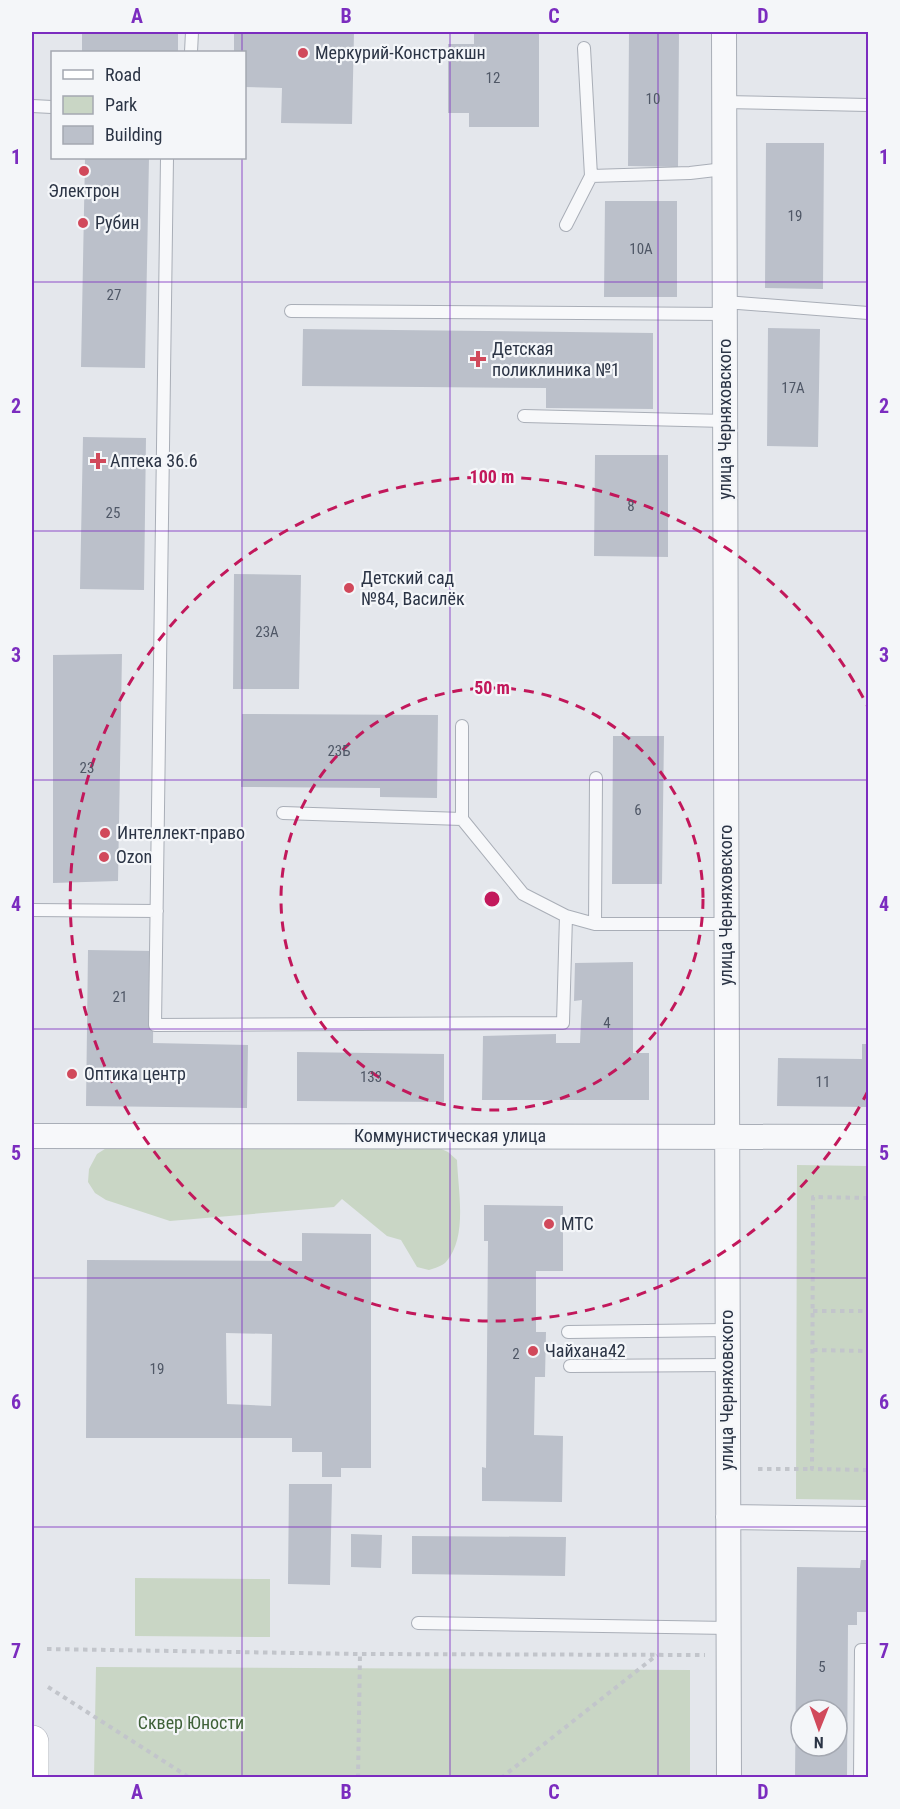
<svg xmlns="http://www.w3.org/2000/svg" width="900" height="1809" viewBox="0 0 900 1809" font-family="'Roboto Condensed',sans-serif">
<rect width="100%" height="100%" fill="#e4e7ec"/>
<path fill="#c9d6c5" d="M108,1147h329l11,5 9,8c1,30 11,77 -11,102 -4,4 -11,6 -17,8l-12,-3 -16,-27 -14,-4 -45,-37 -8,8 -164,14 -64,-21 -11,-7 -7,-11 1,-13 8,-15z
M797,1165l71,1v334l-72,-1z
M135,1578l135,1v58l-135,-1z
M96,1667l594,3v107h-596z"/>
<path fill="#bbc0ca" fill-rule="evenodd" d="M82,32h96v20h-96z
M234,32h120l-2,92 -71,-1 1,-35 -38,-1v-35h-10z
M474,32h65v95h-70v-14h-21v-69h26z
M629,32h50l-1,135 -50,-1z
M766,143h58l-1,146 -58,-1z
M85,158h64l-4,210 -64,-1z
M605,201h72v96h-73z
M768,328l52,1 -2,118 -51,-1z
M303,329l350,4v76l-107,-1v-20l-244,-2z
M83,437l63,1 -2,152 -64,-1z
M595,455h73v102l-74,-1z
M234,574l67,1 -2,114h-66z
M122,654l-4,227 -65,2v-228z
M242,714l196,1 -1,83 -57,-1v-9l-139,-1z
M613,736h51l-2,148h-50z
M88,950l66,1 -1,92 95,2 -1,63 -161,-2z
M633,962v91h16v47h-167l1,-64 73,-2v9h24l2,-43 -8,1 1,-38z
M862,1044h6v63l-91,-1 1,-48 84,1z
M297,1052l147,2v48l-147,-1z
M484,1205l79,1v65h-27v61h10l-1,45h-10l-1,58 29,1 -1,66 -80,-1v-34l4,1 2,-227h-4z
M302,1233l69,1v234h-30v9h-19v-25h-30v-14h-206l1,-178 215,1zM226,1333l46,1 -1,72 -44,-2z
M289,1484h43l-2,101 -42,-1z
M351,1534l31,1 -1,33 -30,-1z
M412,1536l154,1 -1,39 -153,-2z
M861,1560h7v52h-11v13h-9l-1,153h-52l2,-211 63,1zM801,1710h36v36h-36z"/>
<g fill="none" stroke-linecap="round" stroke-linejoin="round">
<defs>
<path id="lane" d="M584,48l7,128 99,-3 34,-4
M191,52l1,-20
M724,102l144,3
M32,106l20,1
M167,158l-12,867 408,-2 3,-107
M566,225l25,-49
M725,302l143,11
M291,311l434,3
M524,416l201,5
M596,778l-1,146h131
M283,813l179,6 61,75 43,22 29,8
M462,819v-93
M32,910l125,1
M568,1332l158,-2
M570,1366l157,-1
M418,1623l311,5
M860,1778l1,-128h7"/>
<path id="street" d="M724,32l5,1746
M32,1136l836,1
M728,1517l140,2"/>
<path id="secondary" d="M32,1742v36"/>
</defs>
<use href="#lane" stroke="#a9aeb7" stroke-width="14"/>
<use href="#street" stroke="#a9aeb7" stroke-width="26"/>
<use href="#secondary" stroke="#a9aeb7" stroke-width="34"/>
<path stroke="#c2c5cb" stroke-width="4" stroke-dasharray="4.5 4.5" stroke-linecap="butt" d="M868,1198l-55,-1 -1,272 56,1
M813,1311h55
M813,1350l55,1
M758,1469h53
M47,1649l313,5 345,1
M48,1687l142,91
M358,1778l2,-124
M501,1778l156,-123"/>
<use href="#lane" stroke="#f7f8fa" stroke-width="12"/>
<use href="#street" stroke="#f7f8fa" stroke-width="24"/>
<use href="#secondary" stroke="#fff" stroke-width="33"/>
</g>
<path fill="none" stroke="#7b2cbf" stroke-width="1.5" stroke-opacity="0.55" d="M242,32v20M450,32v1746M658,32v1746M242,158v1620M32,282h836M32,531h836M32,780h836M32,1029h836M32,1278h836M32,1527h836"/>
<g fill="none" stroke="#c2185b" stroke-width="3" stroke-dasharray="10 8">
<circle cx="492" cy="899" r="211"/>
<path d="M868 1091A422 422 0 1 1 868 707"/>
</g>
<g fill="#d1495b" stroke="#f4f6f9" stroke-width="2">
<circle cx="303" cy="53" r="6"/>
<circle cx="84" cy="171" r="6"/>
<circle cx="83" cy="223" r="6"/>
<path d="M475 350h6v6h6v6h-6v6h-6v-6h-6v-6h6z"/>
<path d="M95 452h6v6h6v6h-6v6h-6v-6h-6v-6h6z"/>
<circle cx="349" cy="588" r="6"/>
<circle cx="105" cy="833" r="6"/>
<circle cx="104" cy="857" r="6"/>
<circle cx="72" cy="1074" r="6"/>
<circle cx="549" cy="1224" r="6"/>
<circle cx="533" cy="1351" r="6"/>
</g>
<g text-anchor="middle" stroke-width="4.5" stroke-linejoin="round" paint-order="stroke">
<g font-size="15" fill="#4f5766">
<text x="493" y="83">12</text>
<text x="653" y="104">10</text>
<text x="795" y="221">19</text>
<text x="641" y="254">10А</text>
<text x="114" y="300">27</text>
<text x="793" y="393">17А</text>
<text x="631" y="511">8</text>
<text x="113" y="518">25</text>
<text x="267" y="637">23А</text>
<text x="339" y="756">23Б</text>
<text x="87" y="773">23</text>
<text x="638" y="815">6</text>
<text x="120" y="1002">21</text>
<text x="607" y="1028">4</text>
<text x="371" y="1082">133</text>
<text x="823" y="1087">11</text>
<text x="516" y="1359">2</text>
<text x="157" y="1374">19</text>
<text x="822" y="1672">5</text>
</g>
<g font-size="18" fill="#2b3445" stroke="#f4f6f9" text-anchor="start">
<text x="315" y="59">Меркурий-Констракшн</text>
<text x="84" y="197" text-anchor="middle">Электрон</text>
<text x="95" y="229">Рубин</text>
<text x="492" y="355">Детская<tspan x="492" dy="21">поликлиника №1</tspan></text>
<text x="110" y="467">Аптека 36.6</text>
<text x="361" y="584">Детский сад<tspan x="361" dy="21">№84, Василёк</tspan></text>
<text x="117" y="839">Интеллект-право</text>
<text x="116" y="863">Ozon</text>
<text x="84" y="1080">Оптика центр</text>
<text x="561" y="1230">МТС</text>
<text x="545" y="1357">Чайхана42</text>
</g>
<g font-size="18" fill="#2b3445" stroke="#f4f6f9">
<text transform="translate(725 419) rotate(-90)" y="6">улица Черняховского</text>
<text transform="translate(726 905) rotate(-90)" y="6">улица Черняховского</text>
<text x="450" y="1142">Коммунистическая улица</text>
<text transform="translate(727 1390) rotate(-90)" y="6">улица Черняховского</text>
</g>
<g font-size="18" fill="#3f6138" stroke="#f4f6f9">
<text x="191" y="1729">Сквер Юности</text>
</g>
</g>
<circle cx="492" cy="899" r="9" fill="#c2185b" stroke="#f4f6f9" stroke-width="3"/>
<g font-size="18" text-anchor="middle" font-weight="bold" fill="#c2185b" stroke="#f4f6f9" stroke-width="4.5" stroke-linejoin="round" paint-order="stroke">
<text x="492" y="483">100 m</text>
<text x="492" y="694">50 m</text>
</g>
<rect width="900" height="1809" fill="none" stroke="#f4f6f9" stroke-width="66"/>
<rect x="51" y="51" width="195" height="108" fill="#f4f6f9" stroke="#a4a8b1" stroke-width="1.5"/>
<rect x="63" y="70" width="30" height="9" fill="#ffffff" stroke="#a4a8b1" stroke-width="1.5"/>
<text x="105" y="81" font-size="18" fill="#2b3445">Road</text>
<rect x="63" y="96" width="30" height="18" fill="#c9d6c5" stroke="#a4a8b1" stroke-width="1.5"/>
<text x="105" y="111" font-size="18" fill="#2b3445">Park</text>
<rect x="63" y="126" width="30" height="18" fill="#bbc0ca" stroke="#a4a8b1" stroke-width="1.5"/>
<text x="105" y="141" font-size="18" fill="#2b3445">Building</text>
<g transform="translate(819 1728) rotate(181)"><circle r="28" fill="#f4f6f9" stroke="#a4a8b1" stroke-width="1.5"/>
<path d="M0-4.5L10 22L0 15L-10 22Z" fill="#d1495b"/>
<text y="-9" font-size="16" font-weight="bold" text-anchor="middle" fill="#2b3445">N</text>
</g>
<rect x="33" y="33" width="834" height="1743" fill="none" stroke="#7b2cbf" stroke-width="2"/>
<g font-size="20" text-anchor="middle" font-weight="bold" fill="#7b2cbf">
<text x="137" y="23">A</text>
<text x="346" y="23">B</text>
<text x="554" y="23">C</text>
<text x="763" y="23">D</text>
<text x="16" y="164">1</text>
<text x="884" y="164">1</text>
<text x="16" y="413">2</text>
<text x="884" y="413">2</text>
<text x="16" y="662">3</text>
<text x="884" y="662">3</text>
<text x="16" y="911">4</text>
<text x="884" y="911">4</text>
<text x="16" y="1160">5</text>
<text x="884" y="1160">5</text>
<text x="16" y="1409">6</text>
<text x="884" y="1409">6</text>
<text x="16" y="1658">7</text>
<text x="884" y="1658">7</text>
<text x="137" y="1799">A</text>
<text x="346" y="1799">B</text>
<text x="554" y="1799">C</text>
<text x="763" y="1799">D</text>
</g>
</svg>
